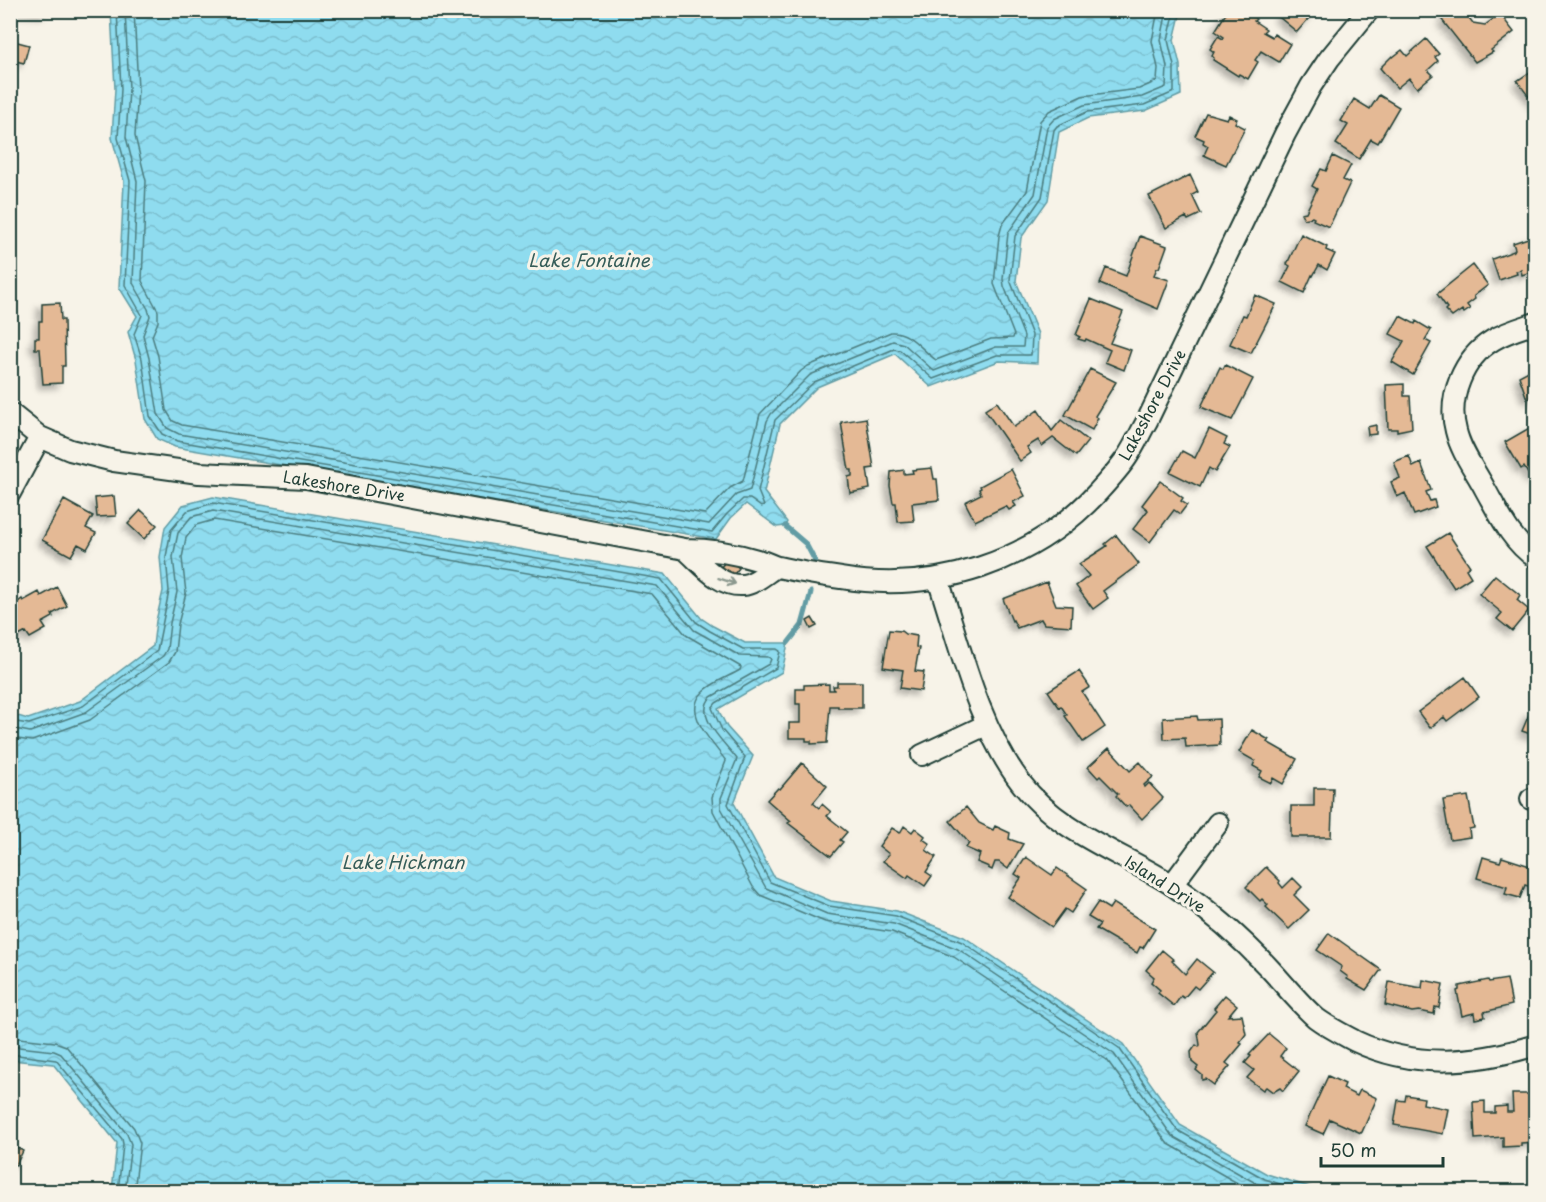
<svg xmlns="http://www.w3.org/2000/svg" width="1546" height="1202" viewBox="0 0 1546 1202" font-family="'Playpen Sans',sans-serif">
<defs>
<pattern id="water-waves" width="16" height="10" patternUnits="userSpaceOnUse" patternTransform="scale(1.5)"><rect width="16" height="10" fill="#8fdcef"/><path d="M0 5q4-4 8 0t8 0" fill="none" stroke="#7bbece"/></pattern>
<filter id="shadow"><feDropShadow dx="-4.5" dy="4.5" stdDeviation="3" flood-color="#0004"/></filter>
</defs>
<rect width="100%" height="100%" fill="#f7f3e8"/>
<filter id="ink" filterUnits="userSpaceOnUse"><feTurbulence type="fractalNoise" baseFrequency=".0167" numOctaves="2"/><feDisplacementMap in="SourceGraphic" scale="12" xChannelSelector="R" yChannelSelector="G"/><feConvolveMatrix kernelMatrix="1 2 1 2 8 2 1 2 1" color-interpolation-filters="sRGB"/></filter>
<g filter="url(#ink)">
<path fill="url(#water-waves)" stroke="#629ca4" stroke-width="1.5" d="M111,11h1070l-7,29 6,25 1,30 -36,16 -57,7 -29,14 -11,68 -27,38 -5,43 22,53 -1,29 -38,-2 -68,26 -36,-33 -78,33 -37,37 -16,68 23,30 -2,4 -8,1 -31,-23 -15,14 -15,21 -541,-92 -18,-8 -12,-20 -9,-59 -8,-28 9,-16 -18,-29 5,-106 -12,-43 3,-49z
M213,497l452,77 36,44 12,8 32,17h43l-6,29 -64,37 9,18 26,29 -19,47 40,74 57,24 66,10 67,26 159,107 57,81 87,49 56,17h-1211l5,-48 -64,-79 -42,-4v-346l17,5 52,-18 73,-55 3,-25 7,-30 -3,-34 5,-30 18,-22z"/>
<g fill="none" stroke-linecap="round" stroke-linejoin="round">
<path stroke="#4c7d7f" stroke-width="1.5" d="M117,10l4,79 -3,49 12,43 -5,104 17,30 -8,19 8,25 8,57 12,18 15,7 535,91 15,-18 16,-15h7l11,8 3,-1 -6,-15 17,-71 39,-38 80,-33 6,1 33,29 64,-24h34l1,-20 -22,-55 5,-44 27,-39 12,-67 3,-4 30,-14 57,-7 30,-13v-26l-6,-26 7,-30
M125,10l4,79 -3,48 11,44 -4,102 15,26 2,7 -7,19 6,23 9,56 9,14 12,6 530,90 27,-29 14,-5 17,-69 4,-7 39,-39 83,-34 11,3 30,27 62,-24h27l1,-11 -20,-50 -1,-7 5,-46 27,-39 12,-67 7,-8 30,-14 58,-8 24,-10 1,-20 -6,-27 6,-30
M134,10l4,79 -3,47 11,45 -4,100 16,30v11l-6,14 6,20 8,54 7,11 9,4 523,89 25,-26 13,-7 17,-67 41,-43 7,-5 83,-34c20,-1 30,18 45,28l55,-21 22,-1 1,-3 -20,-51 5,-48 3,-11 25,-34 13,-70 9,-10 33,-15 57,-7 18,-8 1,-13 -6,-27 6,-31
M10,721l19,3 54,-18 74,-55 12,-60 -3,-34 5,-27 16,-19 26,-8 448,76 35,43 14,9 33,18h34l3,2 -4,17 -60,35 -4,5 10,22 23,27 -17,47 42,78 59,24 67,10 66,26 157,106 58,82 88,49 38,13
M10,728l20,4 56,-20 77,-56 4,-7 3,-26 7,-31 -4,-35 5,-24 13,-16 22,-6 444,75 37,44 46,26 28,1 3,2 -2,5 -58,33c-18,19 15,47 26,62l-16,39v10l45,80 61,26 67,10 64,25 156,105 58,82 89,50 17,6
M10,738l22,3 58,-21 79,-58 6,-10 3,-28 8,-31 -4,-35 4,-20 10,-13 18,-5 438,74 34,41 55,32 -1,3c-12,7 -27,12 -37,22 -22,21 11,52 23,69l-14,36 1,14 40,76 7,8 65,27 67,10 62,25 153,103 60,83 86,49
M10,1037l45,5 11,4 68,82 6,15 -6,49
M10,1046l44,5 7,3 66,80 4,10 -6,48
M10,1054l46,6 66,79 1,5 -5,48"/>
<path stroke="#629ca4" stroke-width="5" d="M785,526l21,18 9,17
M788,643l14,-18 9,-33"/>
</g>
<path fill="#e4b995" stroke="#1f3d34" stroke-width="1.5" filter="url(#shadow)" d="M10,10h37v3z
M1228,10h15l13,9 -2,2 12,8 -3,3 9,5 2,-3 16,10 -11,18 -18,-11 -6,9 3,2 -10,17 -9,-5 -1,2 -25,-16 1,-2 -2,-2 2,-4 -4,-3 8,-13 5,3 1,-2 -9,-6z
M1284,10h32l-19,22 -18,-15z
M1455,10h8l10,13 12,2 15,-11 14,18 -23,18 2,2 -18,10 -33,-42z
M1426,39l13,15 -4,3 3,4 -10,9 5,5 -16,13 -8,-10 -12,10 -17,-20 12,-12 1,1 9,-7 5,6z
M10,40l19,5 -5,18 -12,-3 -2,4z
M1536,68v38l-19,-25z
M1379,95l20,12 -21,36 -7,-4 -12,20 -23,-15 12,-19 -7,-4 13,-22 16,10z
M1206,113l21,6 2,-4 8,4 -2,4 10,5 -19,37 -22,-10 4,-9 -5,-3 1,-3 -9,-4z
M1333,156l18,9 -8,15 7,3 -21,44 -16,-7 1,-2 -2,-1 -8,2 -3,-6 5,-1 11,-23 -5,-3 9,-17 5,2z
M1190,175l8,17 -6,3 9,19 -13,6 -2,-3 -20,11 -17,-32z
M1301,234l26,13 -1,3 9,4 -8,16 -8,-5 -6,11 -1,-1 -8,18 -22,-11 8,-16 -3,-2z
M1140,236l27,10 -8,22h-2l-3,7 15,5 -11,29 -58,-25 6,-16 20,8z
M1531,237l2,7h3v26l-14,5 -1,-5 -5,1 1,3 -18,6 -7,-21 22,-8 1,-2 -2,-6z
M1473,265l15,20 -14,11 1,3 -8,6 3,4 -6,4 -2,-3 -10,7 -7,-7 2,-2 -10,-14z
M1255,295l21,9 -25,49 -21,-9 13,-29 3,1z
M1091,299l32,13 -13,31 21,7 -7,20 -19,-8 5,-12 -24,-11 -1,2 -7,-2 2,-2 -4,-2z
M60,303l1,17h3l1,46h-3v17l-19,1 -3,-35h-5v-11h4v-17h3v-17z
M1400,316l15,8 1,-3 15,9 -6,10 6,3 -18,32 -21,-13 12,-21 -14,-7z
M1225,365l28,14 -21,41 -31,-13 19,-40 3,2z
M1536,367v29l-9,3 -8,-23z
M1090,369l26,13 -21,34 3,2 -6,12 -27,-15z
M1404,384v12h6l2,32 -15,3v-2h-9l-2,-44z
M997,402l17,25 24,-17 14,21 9,-11 27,21 -12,15 -23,-18 -11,8 -4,-6 -11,7 4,6 -11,8 -35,-51z
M866,418l8,50 -7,1 3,20 -20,4 -2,-16 4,-1v-6h-3l-8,-48z
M1376,425v9l-8,1 -1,-8z
M1531,427l5,7v44l-4,2 -8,-13 -3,2 -16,-27z
M1209,429l18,9 -3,6 6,3 -15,25 -6,-4 -9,19 -30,-15 12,-21 13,7z
M1409,456l4,11 8,-4 10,27 -5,2 4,9 4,-1 2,7 -22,8 -9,-22 -8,4 -6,-15 9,-4 -6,-16z
M932,468l2,11h3l2,21 -27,3 2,18 -16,1 -2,-19h-3l-3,-17 1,-14 13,-2v4l9,-1 -1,-3z
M1011,469l14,27 -12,6 3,4 -7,4 -3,-4 -31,15 -10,-19 16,-8 -2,-5 2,-1 -1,-2z
M1160,481l23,17 -2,3 6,4 -7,9 -6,-4 -24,32 -17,-13 15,-19 -6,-5z
M114,496l2,20 -19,1 -2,-19z
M64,500l29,16 -7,12 10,5 -9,16 -9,-5 -7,12 -29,-16z
M141,510l16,15 -13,14 -16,-15z
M1448,533l22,33 -4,3 5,8 -17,11 -27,-42z
M1116,535l23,29 -36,27 5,7 -15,11 -17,-23 13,-10 -10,-12 25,-16 3,-2 -2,-2z
M728,559l11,9 -8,10 -12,-9z
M1495,575l25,20 -3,5 12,10 -17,21 -15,-12 5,-6 -23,-19z
M1047,582l9,23 16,1 -1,20 -27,-2 -3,-5 -24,9 -4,-8 -1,1 -9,-22z
M57,587l10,19 -15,8 1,3 -11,6 4,6 -16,9 -4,-6 -11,6 -5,-9v-21l12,-9 1,2 16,-9 2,4z
M812,618l5,8 -6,3 -4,-8z
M889,630l12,1 4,3 12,2 -1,11 3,1 -4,23 9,1 -3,19 -21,-3 3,-18 -20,-3z
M1079,671l11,16 -8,5 23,35 -22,15 -18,-26 2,-1 -6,-9 -2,1 -11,-16z
M1465,677l14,20 -32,24 -3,-4 -14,11 -12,-16z
M837,682h25v26h-24v-2h-8l-3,37 -16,1v-3h-5v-3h-17v-15h11v-19h-4v-15h8v-4l25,-1v6h5l-1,-4h4z
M1530,712l6,2v22l-14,-5z
M1197,716l1,4 21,-1 1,26 -34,2 -1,-9 -21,1 -1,-21z
M1252,730l17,10 -2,2 30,17 -14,25 -10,-6 -2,5 -12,-6 3,-6 -9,-5 2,-5 -16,-9z
M1109,748l21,23 10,-9 13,15 -9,8 1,2 4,-4 14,15 -21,21 -13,-14 -3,2 -10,-11 2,-2 -18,-18 -2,2 -10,-11z
M802,763l25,23 -14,17 6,5 3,-4 9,8 -4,4 20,16 -7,8 3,2 -12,14 -43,-33 3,-2 -24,-21 11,-12 2,1z
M1314,788h19l-2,49h-40v-31h23z
M1468,796l6,32 -5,1 1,8 -20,3 -7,-40z
M966,807l13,16 14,7 2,-4 15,7 -1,6 14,5 -15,25 -9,-7h-4l-3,8 -4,-2 1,-1 -12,-5 3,-8 -14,-6 3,-5 -19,-22z
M904,826l8,6 3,-4 10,8 -2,3 7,5 -4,6 10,7 -10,15 6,4 -7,10 -16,-11 -2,3 -24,-17 6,-7 -10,-8 13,-18 8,5z
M1026,857l26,18 5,-7 30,21 -16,24 -6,-4 -13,18 -44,-30 13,-19 -6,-4z
M1483,857l17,5 2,-5 28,9 -1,4 7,2 -2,16 -9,-3 -5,13 -15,-4 2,-7 -30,-9z
M1266,867l14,14 -1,2 4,5 10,-10 9,9 -8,8 15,15 -20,19 -23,-22 2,-2 -6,-6 -2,2 -14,-14z
M1098,902l11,7 4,-6 42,26 -12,19 -3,-1 -3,6 -41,-24 4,-5 -12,-7z
M1329,933l52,37 -15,20 -19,-11 1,-2 -8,-6 2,-4 -25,-17z
M1162,950l12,10 -2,1 13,13 12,-15 16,13 -15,17 -4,-3 -10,12 -3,-2 -7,10 -16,-13 2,-3 -9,-8 3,-5 -8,-7z
M1507,979l5,26 -28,7 1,5 -10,2 -1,-6 -12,3 -5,-25 2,-1v-4l29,-6 1,2z
M1423,980l20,4 -4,24 -4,-1 -1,7 -15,-3 -7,1 -27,-7 4,-23 33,6z
M1225,995l12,10 -9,11 14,-1 4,19 -6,8 2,2 -16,19 4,3 -16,19 -8,-6 -4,1v-5l-6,-5 2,-3 -6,-5 -1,-10 5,-7 3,2 1,-2 -2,-13 18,-22 -2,-2z
M1269,1034l17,14 -6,8 19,15 -16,20 -3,-3 -7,4 -7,-5 -3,3 -16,-12 7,-8 -9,-7 6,-7 -2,-1z
M1328,1076l17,8 -2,5 14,7 3,-6 17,8 -15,34 -1,1 -31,-14 -7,15 -18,-8z
M1512,1094h21l2,48 -14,1v3l-18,1v-10l-28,2 -2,-37 12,-1v12h10v-6l12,-1v6h6z
M1406,1095l18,3 -1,6 25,5 -5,25 -49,-9 4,-25 7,1z
M10,1143l13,8 -7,14 -6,-3z"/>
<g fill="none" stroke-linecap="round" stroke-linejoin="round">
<defs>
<path id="minor" d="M1536,323c-15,5 -30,9 -43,17 -30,18 -46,58 -37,91 5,21 19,39 29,58 14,25 26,52 51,69
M10,413l30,24 30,13 44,11 85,12 107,5 379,71c25,0 53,5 76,12 6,1 11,5 17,6 21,5 42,8 63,11 95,16 192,-16 257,-86 10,-11 21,-23 29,-35 8,-12 13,-24 20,-36l138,-287 26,-48 18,-27 40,-49
M10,493l30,-56
M685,549c17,14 33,38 58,36 12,-1 24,-13 33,-18
M938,579c22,67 40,148 83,204 38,50 102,70 153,103 35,24 67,52 96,83 15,16 29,34 46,49 12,9 26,16 39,23 59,28 120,23 181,4
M922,755l64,-30
M1531,799l5,1
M1172,885l46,-62"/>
</defs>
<use href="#minor" stroke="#1f3d34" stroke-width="24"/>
<use href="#minor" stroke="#f7f3e8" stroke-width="20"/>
</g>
<defs><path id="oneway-shaft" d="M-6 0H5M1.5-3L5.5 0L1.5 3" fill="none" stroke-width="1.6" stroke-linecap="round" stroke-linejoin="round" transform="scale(1.5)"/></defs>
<use stroke="#8b988e" href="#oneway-shaft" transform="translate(727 581) rotate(18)"/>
</g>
<g text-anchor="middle" stroke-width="6" stroke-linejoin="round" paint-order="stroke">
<g font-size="16" fill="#1f3d34" stroke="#f7f3e8">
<text transform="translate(1152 405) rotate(-62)" y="6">Lakeshore Drive</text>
<text transform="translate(344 486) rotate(9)" y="6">Lakeshore Drive</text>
<text transform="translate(1165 884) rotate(32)" y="6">Island Drive</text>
</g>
<g font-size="18" font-style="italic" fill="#355d59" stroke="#f7f3e8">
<text x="589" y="267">Lake Fontaine</text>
<text x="403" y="869">Lake Hickman</text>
</g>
</g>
<rect width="1546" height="1202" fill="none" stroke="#f7f3e8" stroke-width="36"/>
<rect x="18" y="18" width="1510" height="1166" fill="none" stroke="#1f3d34" stroke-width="2" filter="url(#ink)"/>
<path d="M1321 1157v9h122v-9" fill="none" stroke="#1f3d34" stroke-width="3"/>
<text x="1330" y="1157" font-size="18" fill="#1f3d34" stroke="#f7f3e8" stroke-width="4.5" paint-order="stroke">50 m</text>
</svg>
